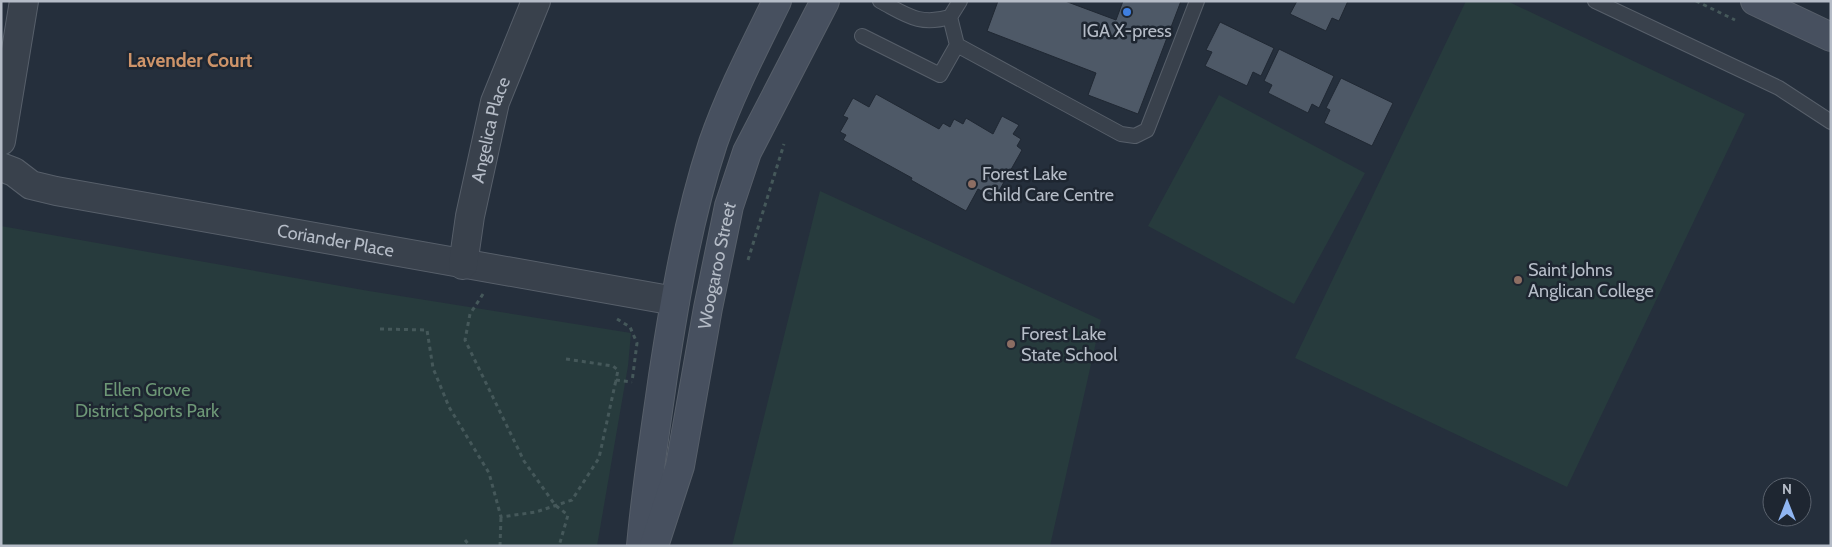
<svg xmlns="http://www.w3.org/2000/svg" width="1832" height="547" viewBox="0 0 1832 547" font-family="Cabin,sans-serif">
<rect width="100%" height="100%" fill="#252f3c"/>
<path fill="#273b3d" d="M1466,1h41l238,113 -178,373 -272,-129z
M1219,95l146,78 -71,131 -146,-78z
M820,191l281,129 -51,226h-318z
M1,226l368,65 262,42 -3,33 -31,180h-596z"/>
<path fill="#4e5967" stroke="#202833" d="M998,1h67l51,19 7,-19h58l-43,113 -50,-19 8,-22 -109,-42z
M1297,1h51l-9,20 -7,-3 -6,13 -36,-17z
M1220,22l54,26 -13,28 -8,-4 -6,14 -42,-20 7,-14 -6,-2z
M1279,49l55,27 -15,32 -7,-4 -4,9 -40,-20 4,-8 -8,-4z
M1341,78l52,25 -21,43 -48,-23 6,-13 -4,-2z
M876,94l63,35 4,-6 7,4 4,-8 9,5 3,-6 27,16 9,-18 17,9 -6,9 8,5 -4,7 5,4 -27,48 -17,-9 -12,22 -55,-31 1,-2 -69,-38 3,-5 -6,-3 8,-14 -5,-2 10,-18 16,9z"/>
<g fill="none" stroke-linecap="round" stroke-linejoin="round">
<defs>
<path id="lane" d="M880,1c27,14 39,25 70,16l10,-16
M1595,1l184,87 52,34
M862,36l78,39 17,-30 -7,-28
M957,45l164,89 14,2 12,-6 50,-129"/>
<g id="street">
<path d="M1,141l23,-140"/>
<path id="s1" d="M1,167l13,5 17,13 25,6 619,110"/>
<path id="s2" d="M463,265l7,-49 25,-114 41,-101"/>
</g>
<g id="secondary">
<path d="M1755,1l76,36"/>
<path d="M641,546c5,-57 14,-113 22,-170 12,-78 25,-157 50,-233 17,-49 41,-95 64,-142"/>
<path id="s3" d="M654,546l26,-80 28,-158 21,-102 18,-54 78,-151"/>
</g>
</defs>
<use href="#lane" stroke="#575f6a" stroke-width="16"/>
<use href="#street" stroke="#575f6a" stroke-width="30"/>
<use href="#secondary" stroke="#575f6a" stroke-width="30"/>
<path stroke="#45585a" stroke-width="3" stroke-dasharray="4 4" stroke-linecap="butt" d="M1696,1l39,19
M748,260l36,-116
M483,294l-13,20 -5,26 59,121 31,44 13,10 -9,31
M617,319l13,8 7,16 -5,39
M380,329l47,1 6,38 16,39 40,66 12,44 35,-5 36,-12 27,-42 17,-78
M566,359l47,7 5,4 -2,10 16,2
M465,540l5,6
M500,546l1,-29"/>
<use href="#lane" stroke="#39414c" stroke-width="14"/>
<use href="#street" stroke="#39414c" stroke-width="28"/>
<use href="#secondary" stroke="#47505f" stroke-width="28"/>
</g>
<circle fill="#3f7fe0" stroke="#1e2631" stroke-width="2" cx="1127" cy="12" r="5"/>
<g fill="#8d6e63" stroke="#1e2631" stroke-width="2">
<circle cx="972" cy="184" r="5"/>
<circle cx="1518" cy="280" r="5"/>
<circle cx="1011" cy="344" r="5"/>
</g>
<g text-anchor="middle" stroke-width="5" stroke-linejoin="round" paint-order="stroke">
<g font-size="18" fill="#b5bcc7" stroke="#1e2631" text-anchor="start">
<text x="1127" y="37" text-anchor="middle">IGA X-press</text>
<text x="982" y="180">Forest Lake<tspan x="982" dy="21">Child Care Centre</tspan></text>
<text x="1528" y="276">Saint Johns<tspan x="1528" dy="21">Anglican College</tspan></text>
<text x="1021" y="340">Forest Lake<tspan x="1021" dy="21">State School</tspan></text>
</g>
<g font-size="18" fill="#b5bcc7" stroke="#1e2631">
<text dy="6" stroke="none"><textPath href="#s2" startOffset="138">Angelica Place</textPath></text>
<text dy="6" stroke="none"><textPath href="#s1" startOffset="345">Coriander Place</textPath></text>
<text dy="6" stroke="none"><textPath href="#s3" startOffset="288">Woogaroo Street</textPath></text>
</g>
<g font-size="18" fill="#6d9776" stroke="#1e2631">
<text x="147" y="396">Ellen Grove<tspan x="147" dy="21">District Sports Park</tspan></text>
</g>
<g font-size="19" font-weight="bold" fill="#ce9469" stroke="#1e2631">
<text x="190" y="67">Lavender Court</text>
</g>
</g>
<rect width="1832" height="547" fill="none" stroke="#b5bcc7" stroke-width="5"/>
<g transform="translate(1787 502)"><circle r="24" fill="#1e2631" stroke="#5a626d"/>
<path d="M0-4L9 19L0 12L-9 19Z" fill="#90b6f2"/>
<text y="-8" font-size="14" font-weight="bold" text-anchor="middle" fill="#b5bcc7">N</text>
</g>
</svg>
